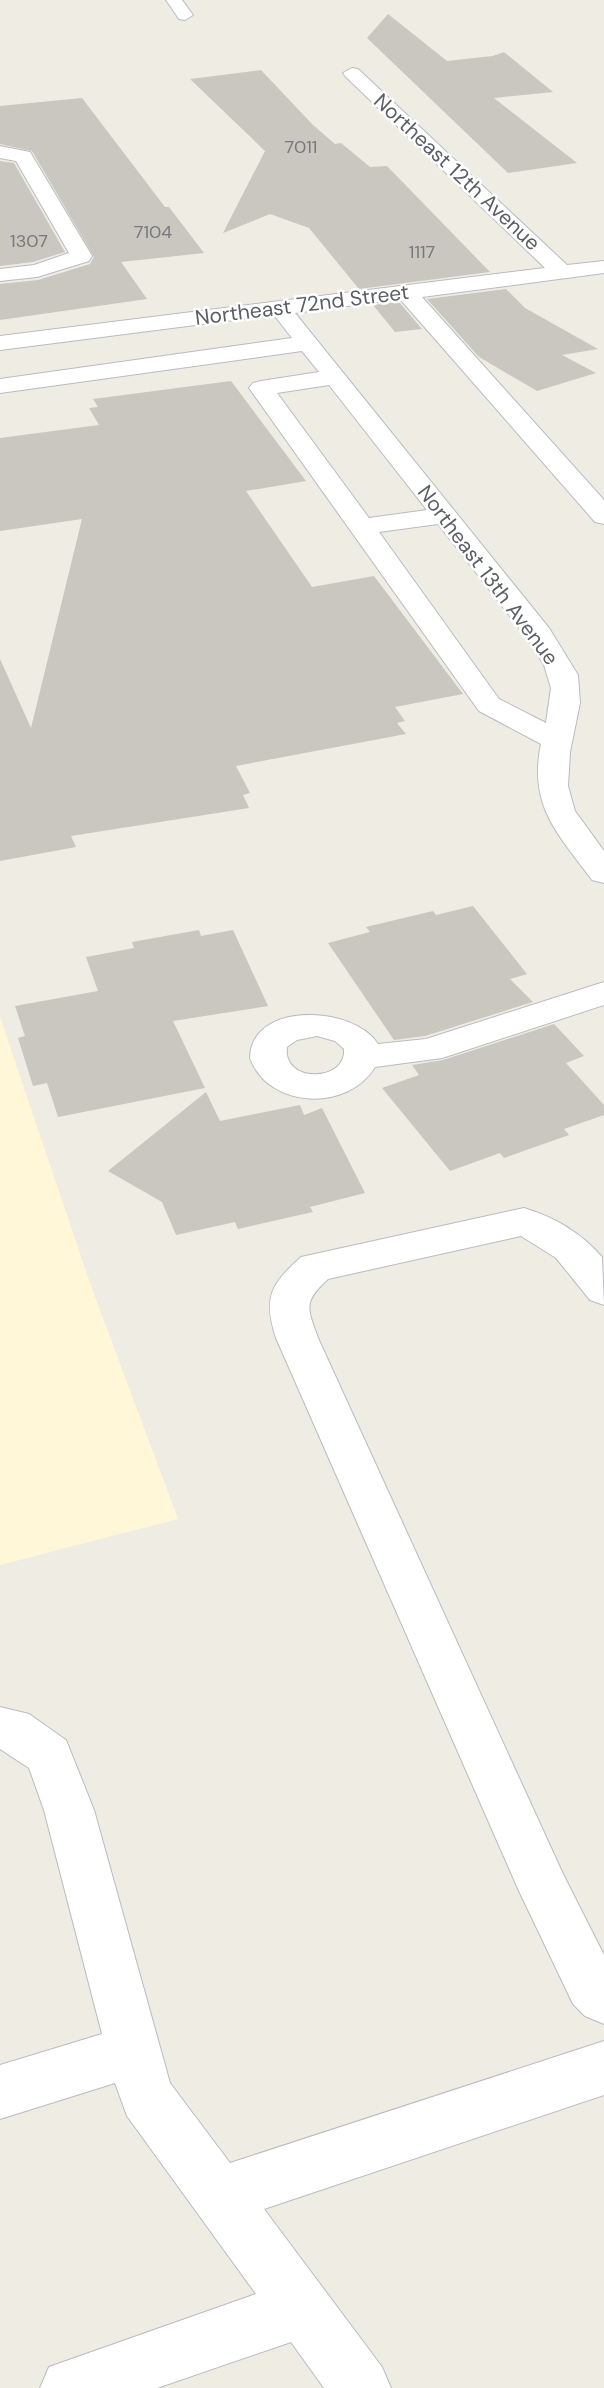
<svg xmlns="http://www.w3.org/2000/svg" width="604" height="2388" viewBox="0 0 604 2388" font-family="'DM Sans',sans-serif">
<rect width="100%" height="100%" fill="#efece3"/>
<path fill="#fff7d7" d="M0,1017l90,266 88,236 -178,46z"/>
<path fill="#cac6c0" d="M388,14l59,47 46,-5 11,-4 49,40 -59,6 83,65 -69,10 -141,-135z
M261,70l52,55 22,19 6,-1 29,24 17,-1 103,106 -131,17 -50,-61 -39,-14 -47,19 42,-82 -75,-72z
M82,98l83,109h4l35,46 -83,9 26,37 -147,21v-36l38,-4 52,-16 4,-7 -62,-106 -32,-7v-38z
M0,161l14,2 51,89 -32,10 -33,4z
M506,289l19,19 73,41 -36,6 34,18 -59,18 -58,-34 -52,-58z
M399,302l23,27 -27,3 -22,-27z
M231,381l75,100 -60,10 66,96 62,-11 89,118 -68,13 10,14 -8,2 9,11 -170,32 14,27 -7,2 6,13 -178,28 5,11 -76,14v-202l31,69 51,-209 -82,12v-93l99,-13 -10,-17 9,-1 -5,-8z
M473,906l54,68 -17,5 23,23 -108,34 -31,4 -66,-97 42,-11 -4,-5 67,-16 3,4z
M199,930l2,6 32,-6 35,76 -95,15 32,67 -147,29 -11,-34 -14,3 -15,-48 7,-2 -10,-30 83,-15 -12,-34 48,-9 -2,-6z
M554,1024l30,32 -18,7 38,42v10l-40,14 5,6 -65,23 -4,-5 -50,18 -68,-83 37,-13 -7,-10 31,-5z
M206,1092l14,29 80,-16 4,10 18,-7 43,85 -55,14 3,5 -75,17 -3,-7 -59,13 -14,-33 -54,-31z"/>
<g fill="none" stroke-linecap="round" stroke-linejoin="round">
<defs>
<path id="minor" d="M166,0h16l11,15 -8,5 -6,-1z
M352,68l6,1 209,196 37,-4v12l-182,24 182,203v24l-9,-2 -195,-223 -105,14 254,315 29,47 2,28 -10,49 -2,34 7,25 29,40v32l-12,-3c-34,-46 -64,-74 -51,-136l-62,-33 -230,-323 4,-5 8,-2 58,-9 -17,-21 -302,42v-14l292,-41 -18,-23 -274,35v-14l545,-68 -199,-191 -3,-4zM329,385l98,125 -58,8 -92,-125zM438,524l89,114 17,27 7,23 -5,35 -47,-24 -120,-167z
M0,146l30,6 62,104 -3,5 -52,16 -37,4v-12l34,-4 35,-12 -53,-92 -16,-3z
M604,982v23l-162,53 -67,9c-27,45 -107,42 -125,-9 1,-57 103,-53 128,-14l48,-5zM317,1036l18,5 9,8c3,33 -62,35 -57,-2l10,-7z
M524,1208c32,10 56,24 78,49l2,48 -14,-5 -34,-42 -35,-22 -193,43c-25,23 -21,28 -10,59l245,536 41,81v69l-19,-8 -12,-12 -54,-113 -243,-553c-13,-40 -6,-53 25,-81z
M0,1707l29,7 37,26 28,70 76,273 60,80 374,-122v54l-340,114 118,158 9,21h-67l-33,-46 -134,46h-117l9,-21 207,-73 -129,-178 -12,-33 -115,36v-54l102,-31 -58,-224 -15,-42 -29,-19z"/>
</defs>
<use href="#minor" stroke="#b8bbc0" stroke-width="2"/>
<use href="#minor" fill="#fff" fill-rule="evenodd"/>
</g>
<g text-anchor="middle" stroke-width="5" stroke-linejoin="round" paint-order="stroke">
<g font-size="18" fill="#77797c">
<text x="301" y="153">7011</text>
<text x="153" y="238">7104</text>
<text x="29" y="247">1307</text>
<text x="422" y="258">1117</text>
</g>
<g font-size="21" fill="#5b5f65" stroke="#fff">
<text transform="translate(457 172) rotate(43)" y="7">Northeast 12th Avenue</text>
<text transform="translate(302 305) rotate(-7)" y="7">Northeast 72nd Street</text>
<text transform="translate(488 575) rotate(53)" y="7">Northeast 13th Avenue</text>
</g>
</g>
</svg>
